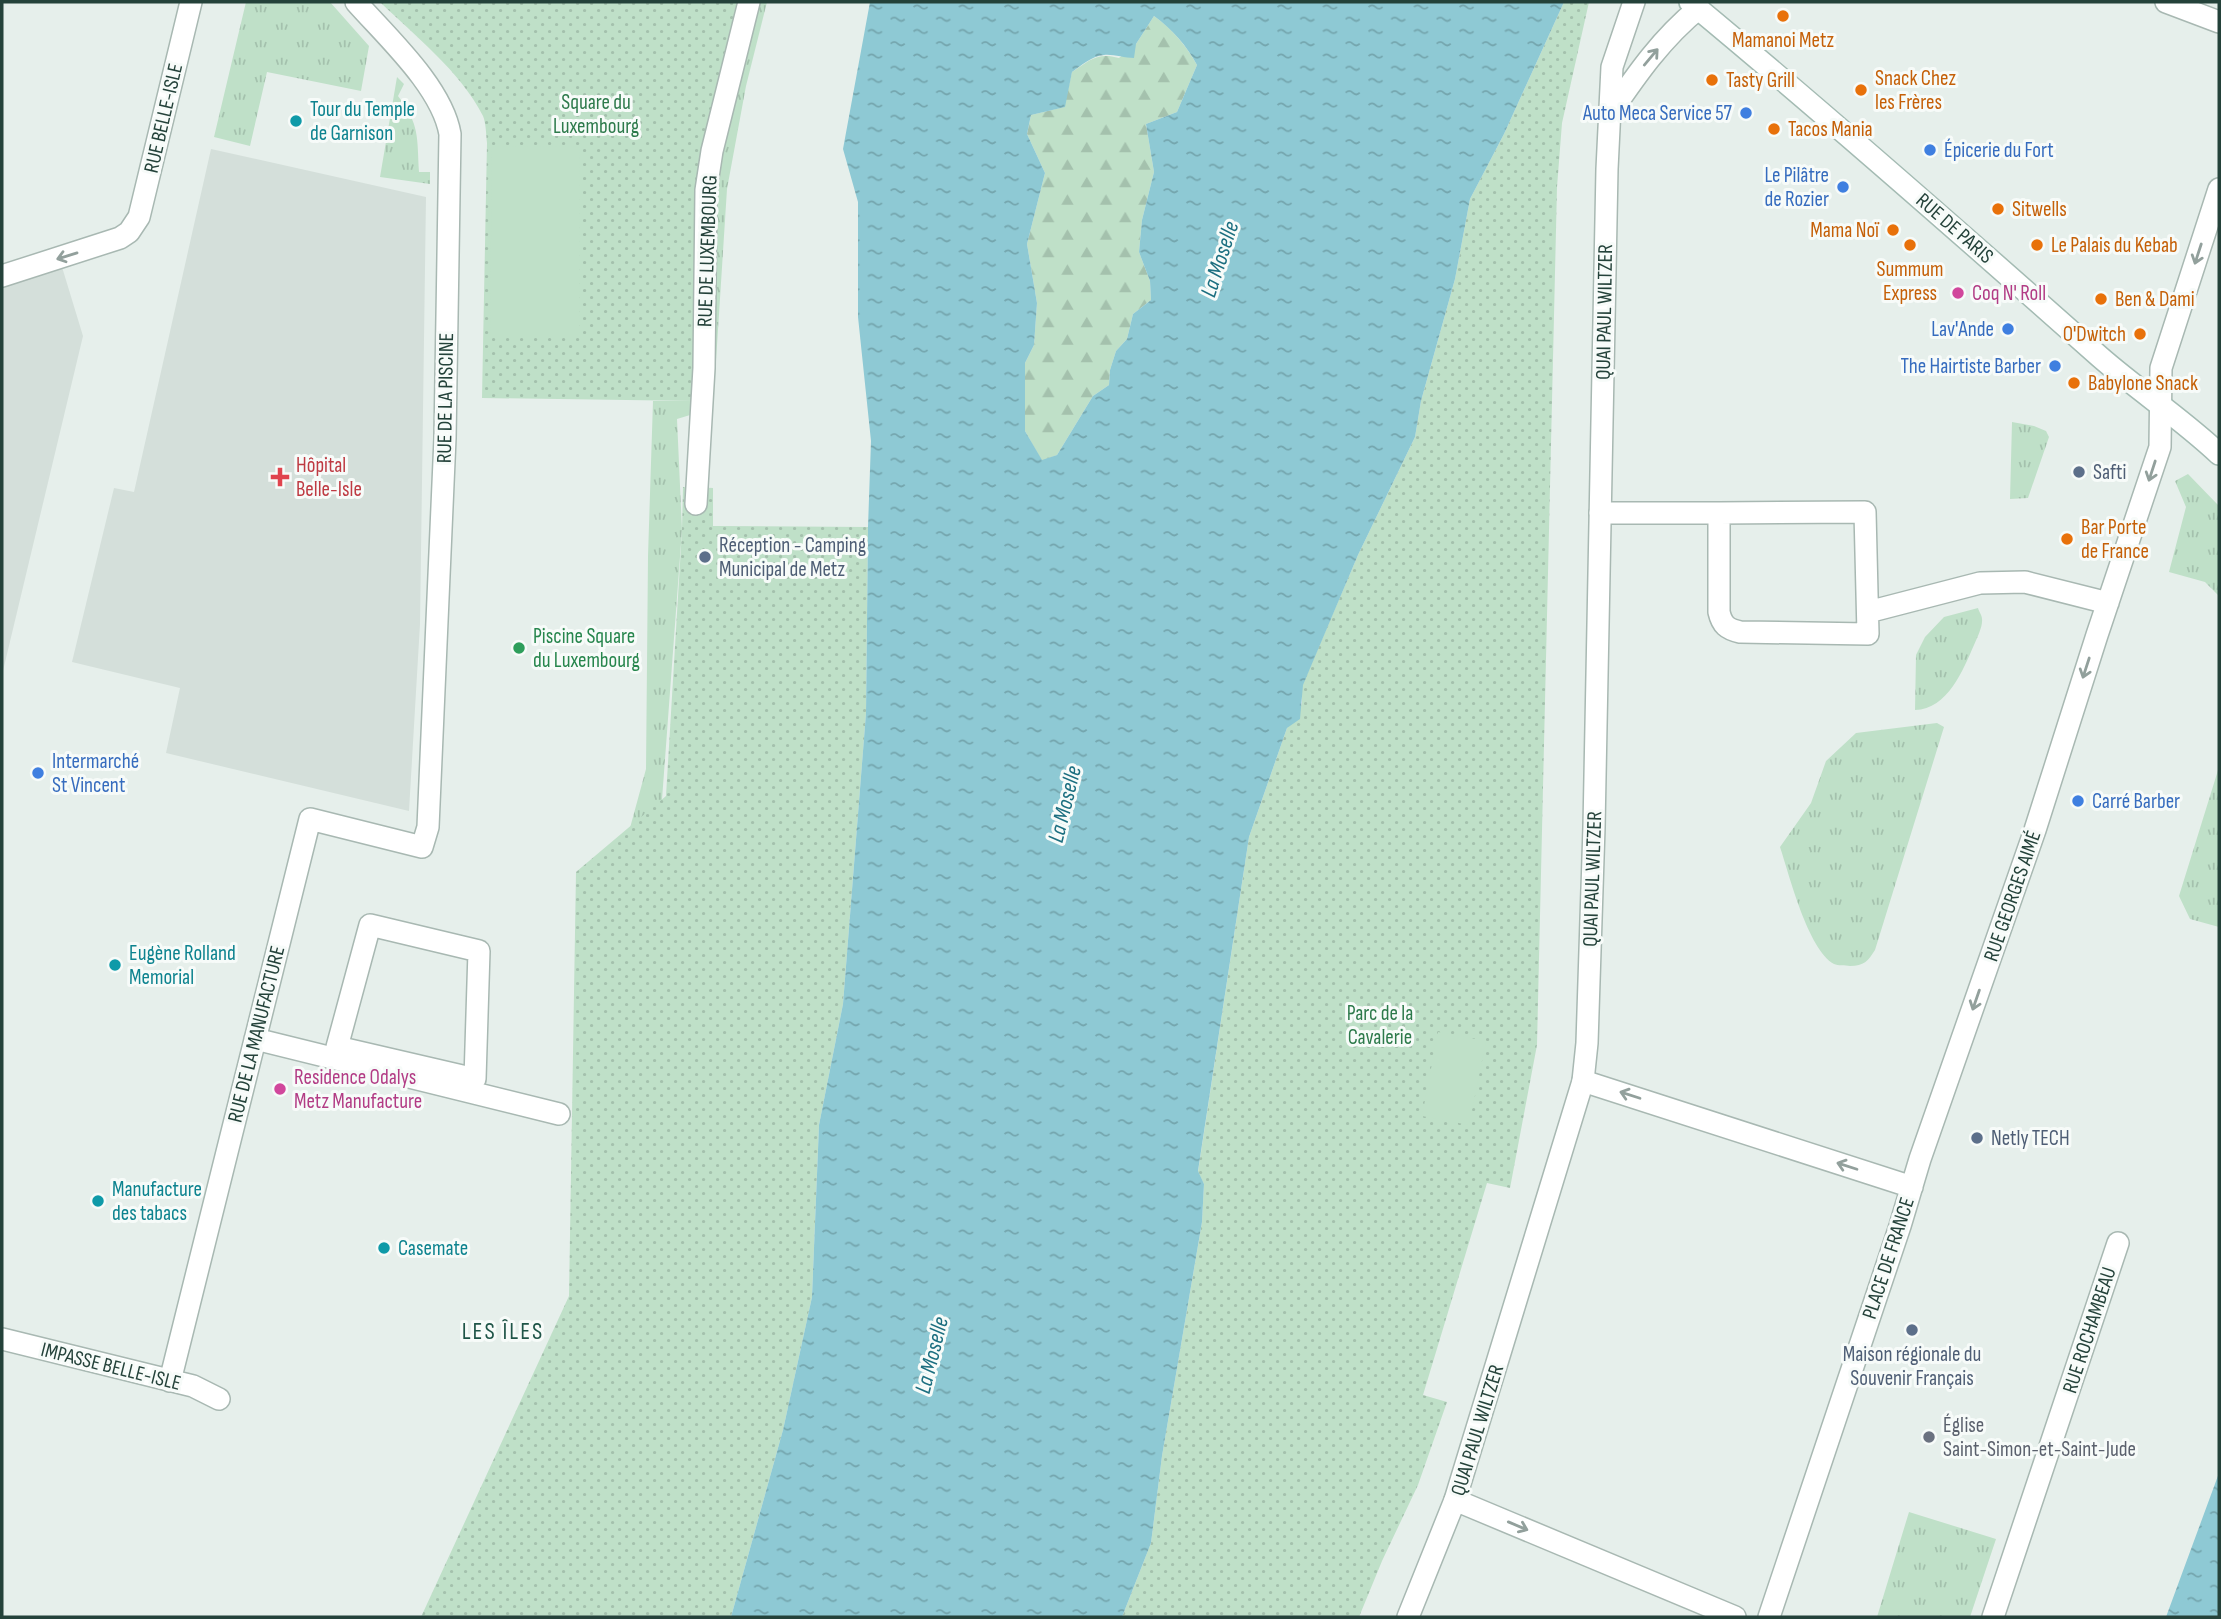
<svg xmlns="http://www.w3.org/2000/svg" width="2221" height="1619" viewBox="0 0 2221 1619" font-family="'Sofia Sans Condensed',sans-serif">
<defs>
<pattern id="grass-tufts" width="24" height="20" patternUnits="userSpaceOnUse" patternTransform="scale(1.75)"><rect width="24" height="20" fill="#bfe0c8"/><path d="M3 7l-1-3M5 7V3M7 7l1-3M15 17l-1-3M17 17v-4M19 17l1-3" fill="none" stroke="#a4c1ad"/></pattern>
<pattern id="forest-firs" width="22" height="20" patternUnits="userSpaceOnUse" patternTransform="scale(1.75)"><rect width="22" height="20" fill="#bfe0c8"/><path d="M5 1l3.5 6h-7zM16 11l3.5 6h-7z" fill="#a4c1ad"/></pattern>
<pattern id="park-dots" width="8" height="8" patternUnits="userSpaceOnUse" patternTransform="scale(1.75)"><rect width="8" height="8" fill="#bfe0c8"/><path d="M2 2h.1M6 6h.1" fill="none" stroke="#a4c1ad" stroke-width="1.8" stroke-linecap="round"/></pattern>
<pattern id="water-ripples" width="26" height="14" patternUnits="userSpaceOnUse" patternTransform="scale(1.75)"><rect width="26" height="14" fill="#8ec9d4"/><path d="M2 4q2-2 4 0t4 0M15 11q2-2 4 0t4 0" fill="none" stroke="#74a5ad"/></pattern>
</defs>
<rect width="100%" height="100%" fill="#e6efeb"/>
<path fill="#d4dfda" d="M211,149l215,48 -6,427 -11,187 -243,-58 14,-65 -108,-26 42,-174 20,4z
M62,267l21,69 -81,339v-388z"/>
<path fill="url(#grass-tufts)" d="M246,2h84l39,44 -8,45 -94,-19 -17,74 -36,-9z
M737,2h30l-21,84 -19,103 -14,219 -36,11 5,111 -56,755 -141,332 133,-356 9,-422 19,-70 2,-213 5,-155h40l3,-197 6,-57z
M397,77l7,7 -6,12c22,29 19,41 21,76h11v12l-50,-7z
M2012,422l22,4 12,5 3,6 -21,61 -18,1z
M2188,474l31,32v90l-14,-14 -36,-10 17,-65 -11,-26z
M1978,608c1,4 4,7 4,11 1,7 -5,19 -8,26 -11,25 -26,64 -59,65l1,-55 9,-18 19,-20z
M1937,723l7,4 -69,223c-7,11 -11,16 -25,16 -5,-1 -12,0 -16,-2 -26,-14 -45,-90 -54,-117l31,-44 15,-42 30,-28z
M2219,767v160l-29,-8 -11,-23z
M1909,1512l87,27 -26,78h-93z"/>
<path fill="url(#forest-firs)" d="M1154,16c18,13 32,29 43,49l-20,47 -31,12 8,48 -12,48 -3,32 11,29 1,19 -18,14 -6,25 -11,12 -6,19 -1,15 -16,11 -36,59 -15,6 -17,-30v-68l9,-18 3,-42 -10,-59 18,-71 -18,-39 4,-19 33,-8 8,-35c18,-12 25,-20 47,-14l17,-14z"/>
<path fill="url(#park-dots)" d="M380,2h357l-35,144 -6,57 -2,198 -212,-3 5,-255c-1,-9 -1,-20 -4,-27 -23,-45 -68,-80 -103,-114z
M1564,2h25l-27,121 -5,64 -20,858 -27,143 -23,-5 -64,212 24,7 -29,83 -36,76 -23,56h-237l29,-74 11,-87 40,-234 2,-38 -6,-12 51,-335 38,-109 15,-24v-18l56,-131 57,-118 6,-36 34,-122 15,-80 34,-65z
M683,487l30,1v38l155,1 -2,186 -23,291 -24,121 -7,172 -29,133 -52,187h-310l148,-321 7,-424 90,-76 16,-266z"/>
<path fill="#bfe0c8" d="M492,146l88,1 -1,189h-89z
M1438,1032l48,9 -17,84 -47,-9z"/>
<path fill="url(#water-ripples)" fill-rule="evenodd" d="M870,2h694l-60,132 -34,65 -15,80 -34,122 -6,36 -57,118 -55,130 -3,34 -13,9 -38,109 -51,334 6,13 -2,38 -40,234 -11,87 -29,74h-391l52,-187 29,-133 7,-172 24,-121 23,-291 2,-186 3,-86 -13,-124v-115l-15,-53zM1154,16c18,13 33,30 43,49l-20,47 -31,12 8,48 -12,48 -3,32 11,29 1,19 -18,14 -6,25 -11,12 -6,19 -1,15 -16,11 -36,59 -15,5 -17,-29v-68l9,-18 3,-42 -10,-59 18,-71 -18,-39 4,-19 34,-8 7,-35c10,-7 20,-16 32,-17 9,-1 20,3 30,3l2,-14z
M2219,1473v144h-53z"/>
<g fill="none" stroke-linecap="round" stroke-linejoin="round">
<defs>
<path id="pedestrian" d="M370,925l109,26 -4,128 -138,-32z"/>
<path id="minor" d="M2166,2l53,20
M2,276l118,-38 9,-6 10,-15 52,-215
M696,504l8,-136 2,-178 6,-39 37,-149
M1865,512l3,122 -128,-2c-13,-3 -18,-7 -21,-20v-99z
M1600,513h119
M1868,612l112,-29 45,-1 83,21
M255,1039l304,75
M1583,1081l329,106
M2,1339l191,47 26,13
M170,1381l140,-562 112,28 6,-20 17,-389 5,-304c-8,-47 -63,-97 -94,-132
M1455,1500l280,117
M1769,1617l131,-391 20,-67 115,-329 62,-195 63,-188 1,-79 58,-179
M1993,1617l125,-374"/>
<path id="tertiary" d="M1611,112c26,-38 51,-74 88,-104
M1408,1617l47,-117 128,-419 4,-38 7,-216 13,-658 5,-102 22,-65"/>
<path id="secondary" d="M1690,2c139,115 275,235 410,355 39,34 82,62 119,97"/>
</defs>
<use href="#pedestrian" stroke="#a8b8b2" stroke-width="24"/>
<use href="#minor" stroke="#a8b8b2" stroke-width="24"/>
<use href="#tertiary" stroke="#a8b8b2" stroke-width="24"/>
<use href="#secondary" stroke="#a4bbb3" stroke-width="24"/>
<use href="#pedestrian" stroke="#fff" stroke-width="21"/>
<use href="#minor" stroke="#fff" stroke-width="21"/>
<use href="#tertiary" stroke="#fff" stroke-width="21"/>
<use href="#secondary" stroke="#fff" stroke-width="21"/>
</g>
<defs><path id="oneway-shaft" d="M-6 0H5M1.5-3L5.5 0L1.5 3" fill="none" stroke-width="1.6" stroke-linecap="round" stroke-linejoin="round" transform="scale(1.75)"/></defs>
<g stroke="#92a09c">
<use href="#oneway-shaft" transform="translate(1651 57) rotate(-50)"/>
<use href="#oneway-shaft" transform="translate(2198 254) rotate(108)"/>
<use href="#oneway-shaft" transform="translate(67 256) rotate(163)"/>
<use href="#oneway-shaft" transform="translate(2152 471) rotate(108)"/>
<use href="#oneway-shaft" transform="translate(2086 668) rotate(108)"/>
<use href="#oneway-shaft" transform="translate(1976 1000) rotate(109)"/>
<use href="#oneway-shaft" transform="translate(1630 1095) rotate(-162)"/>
<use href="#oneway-shaft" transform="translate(1847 1166) rotate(-162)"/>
<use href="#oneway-shaft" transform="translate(1518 1526) rotate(23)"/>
</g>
<g fill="#e8710a" stroke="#f7fbf9" stroke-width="2.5">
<circle cx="1783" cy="16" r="7"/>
<circle cx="1712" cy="80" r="7"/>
<circle cx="1861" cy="90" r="7"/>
<circle cx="1774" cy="129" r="7"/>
<circle cx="1998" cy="209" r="7"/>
<circle cx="1893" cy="230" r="7"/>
<circle cx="1910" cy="245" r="7"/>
<circle cx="2037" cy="245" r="7"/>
<circle cx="2101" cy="299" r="7"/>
<circle cx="2140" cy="334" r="7"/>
<circle cx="2074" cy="383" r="7"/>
<circle cx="2067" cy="539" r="7"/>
</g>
<g fill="#3f7fe0" stroke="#f7fbf9" stroke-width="2.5">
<circle cx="1746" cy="113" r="7"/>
<circle cx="1930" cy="150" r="7"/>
<circle cx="1843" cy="187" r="7"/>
<circle cx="2008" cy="329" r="7"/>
<circle cx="2055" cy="366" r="7"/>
<circle cx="38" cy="773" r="7"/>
<circle cx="2078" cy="801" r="7"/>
</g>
<g fill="#0f9aa8" stroke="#f7fbf9" stroke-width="2.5">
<circle cx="296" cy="121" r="7"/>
<circle cx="115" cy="965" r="7"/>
<circle cx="98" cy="1201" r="7"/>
<circle cx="384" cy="1248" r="7"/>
</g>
<g fill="#d1479c" stroke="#f7fbf9" stroke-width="2.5">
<circle cx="1958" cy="293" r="7"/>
<circle cx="280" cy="1089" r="7"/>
</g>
<g fill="#5c6f8a" stroke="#f7fbf9" stroke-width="2.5">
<circle cx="2079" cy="472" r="7"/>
<circle cx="705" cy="557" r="7"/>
<circle cx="1977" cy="1138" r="7"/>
<circle cx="1912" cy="1330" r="7"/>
</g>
<path fill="#e0444e" stroke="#f7fbf9" stroke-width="2.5" d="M276.5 466.5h7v7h7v7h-7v7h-7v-7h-7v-7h7z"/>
<circle fill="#2e9e5b" stroke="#f7fbf9" stroke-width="2.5" cx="519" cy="648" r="7"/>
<circle fill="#6b7280" stroke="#f7fbf9" stroke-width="2.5" cx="1929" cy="1437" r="7"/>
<g text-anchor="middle" stroke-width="6" stroke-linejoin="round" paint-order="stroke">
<g font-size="21" fill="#c56008" stroke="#f7fbf9" text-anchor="start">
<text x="1783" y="47" text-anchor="middle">Mamanoi Metz</text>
<text x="1875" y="85">Snack Chez<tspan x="1875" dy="24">les Frères</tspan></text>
<text x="1726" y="87">Tasty Grill</text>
<text x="1788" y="136">Tacos Mania</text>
<text x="2012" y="216">Sitwells</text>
<text x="1879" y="237" text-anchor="end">Mama Noï</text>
<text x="2051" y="252">Le Palais du Kebab</text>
<text x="1910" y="276" text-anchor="middle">Summum<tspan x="1910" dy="24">Express</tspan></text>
<text x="2115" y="306">Ben &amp; Dami</text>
<text x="2126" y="341" text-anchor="end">O'Dwitch</text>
<text x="2088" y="390">Babylone Snack</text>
<text x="2081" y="534">Bar Porte<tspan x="2081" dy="24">de France</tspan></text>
</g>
<g font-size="21" fill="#2d7a4b" stroke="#f7fbf9">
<text x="596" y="109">Square du<tspan x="596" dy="24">Luxembourg</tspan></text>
<text x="1380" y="1020">Parc de la<tspan x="1380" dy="24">Cavalerie</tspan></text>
</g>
<g font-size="21" fill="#0d838f" stroke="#f7fbf9" text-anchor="start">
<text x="310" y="116">Tour du Temple<tspan x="310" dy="24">de Garnison</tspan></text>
<text x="129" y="960">Eugène Rolland<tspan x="129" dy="24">Memorial</tspan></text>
<text x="112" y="1196">Manufacture<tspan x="112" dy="24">des tabacs</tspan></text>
<text x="398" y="1255">Casemate</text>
</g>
<g font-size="21" fill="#366cbe" stroke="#f7fbf9" text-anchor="end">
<text x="1732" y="120">Auto Meca Service 57</text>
<text x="1944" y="157" text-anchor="start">Épicerie du Fort</text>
<text x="1829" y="182">Le Pilâtre<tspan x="1829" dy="24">de Rozier</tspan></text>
<text x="1994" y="336">Lav'Ande</text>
<text x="2041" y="373">The Hairtiste Barber</text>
<text x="52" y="768" text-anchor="start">Intermarché<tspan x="52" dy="24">St Vincent</tspan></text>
<text x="2092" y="808" text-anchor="start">Carré Barber</text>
</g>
<g font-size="21" fill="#24423a" stroke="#f7fbf9">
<text transform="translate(163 118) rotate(-77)" y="7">RUE BELLE-ISLE</text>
<text transform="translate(1955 228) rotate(41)" y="7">RUE DE PARIS</text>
<text transform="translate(707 251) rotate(-88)" y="7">RUE DE LUXEMBOURG</text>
<text transform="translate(1604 312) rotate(-89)" y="7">QUAI PAUL WILTZER</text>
<text transform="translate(445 398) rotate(-89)" y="7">RUE DE LA PISCINE</text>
<text transform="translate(1592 879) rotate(-88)" y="7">QUAI PAUL WILTZER</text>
<text transform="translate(2012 896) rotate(-71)" y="7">RUE GEORGES AIMÉ</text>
<text transform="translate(256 1034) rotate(-76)" y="7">RUE DE LA MANUFACTURE</text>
<text transform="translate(1888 1258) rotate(-72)" y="7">PLACE DE FRANCE</text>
<text transform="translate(2089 1330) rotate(-72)" y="7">RUE ROCHAMBEAU</text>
<text transform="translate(111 1366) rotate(14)" y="7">IMPASSE BELLE-ISLE</text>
<text transform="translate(1477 1430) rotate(-73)" y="7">QUAI PAUL WILTZER</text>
</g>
<g font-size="21" fill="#b23c85" stroke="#f7fbf9" text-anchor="start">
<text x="1972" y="300">Coq N' Roll</text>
<text x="294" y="1084">Residence Odalys<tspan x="294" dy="24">Metz Manufacture</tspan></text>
</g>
<g font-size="21" fill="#be3a42" stroke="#f7fbf9" text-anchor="start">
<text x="296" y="472">Hôpital<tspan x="296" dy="24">Belle-Isle</tspan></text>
</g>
<g font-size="21" fill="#4e5e75" stroke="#f7fbf9" text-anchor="start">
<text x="2093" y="479">Safti</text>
<text x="719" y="552">Réception - Camping<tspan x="719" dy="24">Municipal de Metz</tspan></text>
<text x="1991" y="1145">Netly TECH</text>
<text x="1912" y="1361" text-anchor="middle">Maison régionale du<tspan x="1912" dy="24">Souvenir Français</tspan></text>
</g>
<g font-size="21" fill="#27864d" stroke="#f7fbf9" text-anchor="start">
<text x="533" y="643">Piscine Square<tspan x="533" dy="24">du Luxembourg</tspan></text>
</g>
<g font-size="21" fill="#5b616d" stroke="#f7fbf9" text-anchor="start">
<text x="1943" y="1432">Église<tspan x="1943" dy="24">Saint-Simon-et-Saint-Jude</tspan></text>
</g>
<g font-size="23" font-style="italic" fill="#1c6f80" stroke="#f7fbf9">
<text transform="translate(1219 259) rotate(-72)" y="8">La Moselle</text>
<text transform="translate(1064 804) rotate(-76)" y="8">La Moselle</text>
<text transform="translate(931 1355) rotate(-76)" y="8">La Moselle</text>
</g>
<g font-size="24" letter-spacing="2" fill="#1f5548" stroke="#f7fbf9">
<text x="503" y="1339">LES ÎLES</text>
</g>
</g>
<rect width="2221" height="1619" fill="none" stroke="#24423a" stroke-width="7"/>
</svg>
